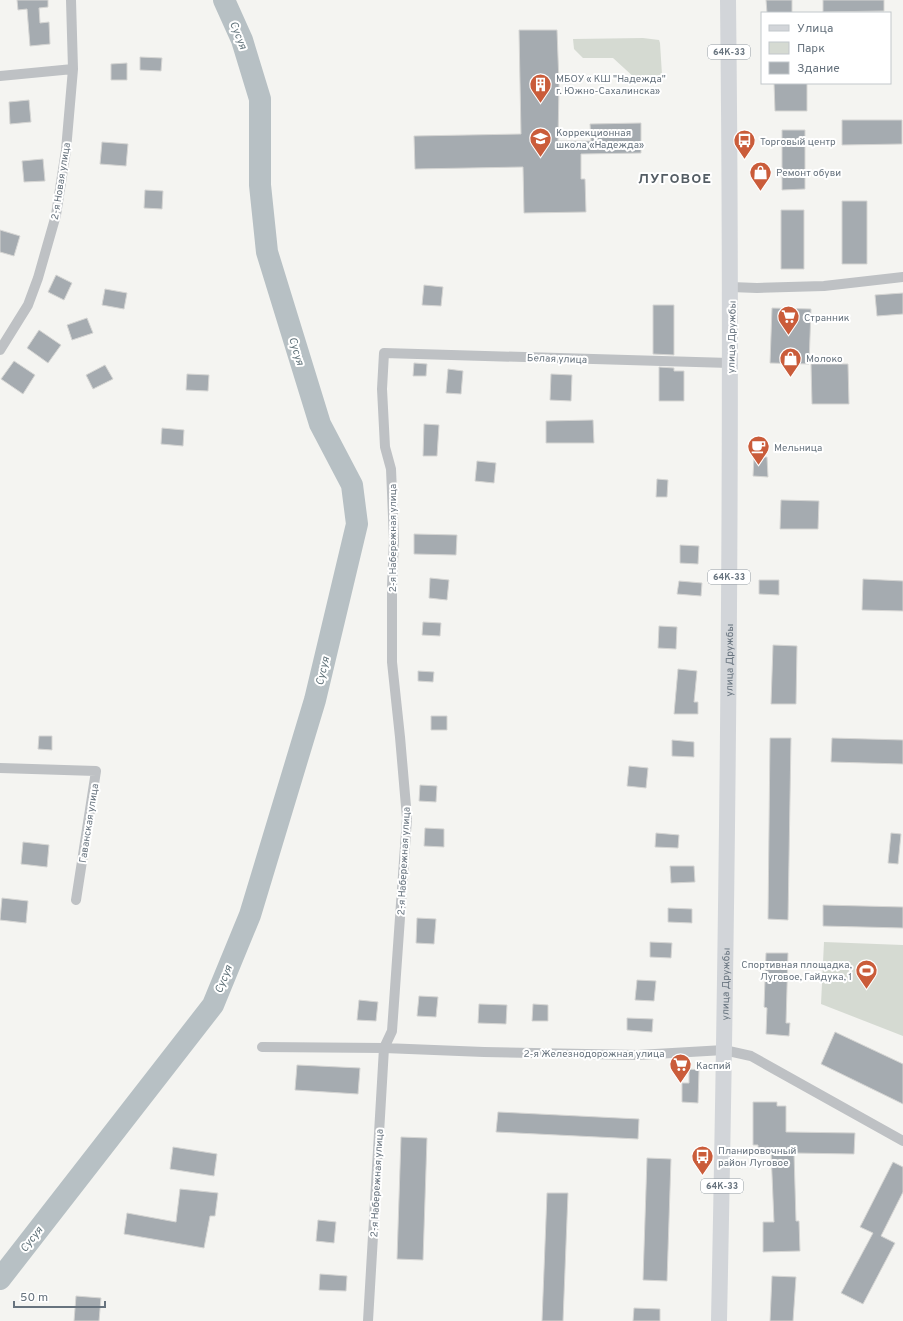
<svg xmlns="http://www.w3.org/2000/svg" width="903" height="1321" viewBox="0 0 903 1321" font-family="Overpass,sans-serif">
<rect width="100%" height="100%" fill="#f4f4f1"/>
<path fill="#d5dad2" d="M643,38l16,2 1,3 2,32 -4,4h-22l-23,-21h-30l-9,-9 -1,-10z
M824,942l79,3v91l-82,-32z"/>
<g fill="none" stroke-linecap="round" stroke-linejoin="round">
<path stroke="#b7c0c4" stroke-width="22" d="M0,1279l213,-274 37,-90 65,-215 42,-176 -5,-39 -32,-61 -53,-172 -7,-67v-86l-18,-59 -18,-40"/>
</g>
<path fill="#a5abb0" stroke="#d5d5d3" d="M17,0h31v7l-9,1 1,15 9,-1 1,22 -20,2 -3,-37 -9,1z
M766,0h26v13h-25z
M823,0h61v11l-61,1z
M519,30h38l2,54 -1,57h33l-1,-17 51,-1v30l-60,1v25h4l1,33 -62,1 -1,-46 -108,2 -1,-33 107,-2z
M140,57l22,1 -1,13 -21,-1z
M127,63v17h-16v-16z
M774,83h33v28h-32z
M29,100l2,22 -21,2 -1,-22z
M842,120h60v24l-60,1z
M782,130h23v59l-23,1z
M102,142l26,2 -2,22 -26,-2z
M43,159l2,22 -21,1 -2,-21z
M145,190l18,1 -1,18 -18,-1z
M842,201h25v63h-25z
M781,210h23v59h-23z
M0,230l20,6 -6,20 -14,-4z
M56,275l16,8 -8,17 -16,-8z
M424,285l19,2 -2,19 -19,-1z
M105,289l22,4 -3,16 -22,-4z
M903,293v21l-26,2 -2,-21z
M653,305h21v50l-21,-1z
M772,308l39,1 -2,55 -39,-1z
M87,318l6,15 -21,7 -5,-15z
M39,330l22,15 -13,18 -21,-15z
M14,361l21,14 -12,19 -22,-15z
M414,363l13,1 -1,12h-13z
M811,364h37l1,40h-37z
M105,365l8,14 -20,10 -7,-14z
M659,367l15,1v3h10v30h-25z
M448,369l15,2 -2,23 -15,-1z
M187,374l22,1 -1,16 -22,-1z
M551,374l21,1 -1,26 -21,-1z
M593,420l1,23h-48v-22z
M424,424l15,1 -2,31h-14z
M162,428l22,2 -1,16 -22,-2z
M754,457h13l1,20 -15,-1z
M477,461l19,2 -2,20 -19,-2z
M657,479l11,1 -1,17h-11z
M781,500l38,1 -1,28h-38z
M414,534l43,1 -1,20 -42,-1z
M680,545l19,1 -1,18 -18,-1z
M430,578l19,2 -2,20 -18,-2z
M863,579l40,2v30l-41,-1z
M759,580h20v15l-20,-1z
M679,581l23,2 -1,13 -24,-2z
M423,622l18,1 -1,13 -18,-1z
M659,626l18,1 -1,22 -18,-1z
M773,645l24,1 -1,58h-25z
M678,669l19,2 -3,31h4v12h-24z
M418,671l16,1 -1,10 -15,-1z
M431,716h16v14h-16z
M39,736h13v14l-14,-1z
M770,738h21l-3,182 -20,-1z
M832,738l71,2v24l-72,-2z
M672,740l22,2v15l-22,-1z
M629,766l19,2 -2,20 -19,-2z
M420,785l17,1 -1,16 -17,-1z
M425,828l19,1v18l-20,-1z
M656,833l23,2 -1,13 -23,-1z
M891,833l10,1 -3,30 -10,-1z
M23,842l26,3 -2,22 -26,-3z
M670,866h24l1,16 -24,1z
M2,898l26,3 -2,22 -26,-3z
M823,905l80,2v21l-80,-2z
M668,908l24,1v14l-24,-1z
M417,918l19,1 -2,25 -18,-1z
M650,942l22,1 -1,15 -21,-1z
M766,953h22l-2,70h4l-1,13 -23,-2 1,-26 -3,-1z
M637,980l19,1 -2,20 -19,-1z
M419,996l19,1 -2,20 -19,-1z
M359,1000l19,2 -2,19 -19,-1z
M479,1004l28,1 -1,19 -28,-1z
M533,1004l15,1v16h-16z
M627,1018l26,1 -1,13 -25,-2z
M835,1032l68,32v40l-82,-40z
M297,1065l63,3 -2,26 -63,-4z
M689,1069l10,1 -1,33 -16,-1v-19h7z
M753,1102h24v4h9v26l69,1 -1,21 -60,-1 2,68h3l1,30 -37,1v-30h11l-3,-71h-13v-6h-5z
M498,1112l141,7 -1,20 -142,-7z
M401,1137l26,1 -4,122 -26,-1z
M173,1147l44,7 -3,22 -44,-7z
M647,1158l24,1 -4,122 -24,-1z
M893,1162l10,5v25l-22,44 14,7 -32,61 -22,-11 32,-60 -13,-6z
M180,1189l38,4 -3,23h-5l-6,32 -80,-14 3,-21 49,9z
M547,1193h21l-5,128h-21z
M318,1220l18,2 -2,21 -18,-2z
M320,1274l27,2 -1,15 -27,-1z
M772,1276l24,1 -3,44h-23z
M76,1296l25,2 -2,23h-25z
M634,1308l26,1v12h-27z"/>
<g fill="none" stroke-linecap="round" stroke-linejoin="round">
<path stroke="#bec1c4" stroke-width="10" d="M0,76l73,-7
M731,287l26,1 67,-2 79,-9
M0,350l28,-45 10,-27 18,-63 10,-65 7,-81 -2,-69
M0,768l96,3 -20,129
M262,1047l122,1 100,4 154,3 86,-5 27,6 152,85
M368,1321l16,-273 8,-17 15,-213 -7,-81 -8,-75v-75l2,-47 -3,-71 -6,-22 -3,-58 2,-36 346,10"/>
<path stroke="#d2d5d9" stroke-width="16" id="s1" d="M719,1321c9,-440 14,-881 9,-1321"/>
</g>
<defs>
<symbol id="building-pin" viewBox="-11 -11 22 30"><path d="M0 17L-7.5 6A9.5 9.5 0 1 1 7.5 6Z" fill="#ca5c3a" stroke="#fff"/><path d="M-4-6H4V6H1V3H-1V6H-4ZM-2.5-4.3h1.7v1.8h-1.7ZM.8-4.3h1.7v1.8H.8ZM-2.5-1h1.7V.8h-1.7ZM.8-1h1.7V.8H.8Z" fill="#fff"/></symbol>
<symbol id="school-pin" viewBox="-11 -11 22 30"><path d="M0 17L-7.5 6A9.5 9.5 0 1 1 7.5 6Z" fill="#ca5c3a" stroke="#fff"/><path d="M0-5L7-2L0 1L-7-2ZM-4 1L0 2.5L4 1V4Q0 6-4 4Z" fill="#fff"/></symbol>
<symbol id="bus-pin" viewBox="-11 -11 22 30"><path d="M0 17L-7.5 6A9.5 9.5 0 1 1 7.5 6Z" fill="#ca5c3a" stroke="#fff"/><path d="M-5-6H5V4H4V6H2V4H-2V6H-4V4H-5ZM-3.5-4V0h7V-4ZM-3.5 1.2v1.5H-2V1.2ZM2 1.2v1.5H3.5V1.2Z" fill="#fff"/></symbol>
<symbol id="shop-pin" viewBox="-11 -11 22 30"><path d="M0 17L-7.5 6A9.5 9.5 0 1 1 7.5 6Z" fill="#ca5c3a" stroke="#fff"/><path d="M-5-2.5h2.3a2.7 3.5 0 0 1 5.4 0H5L5.5 6h-11ZM-1.5-2.5h3a1.5 2.3 0 0 0-3 0Z" fill="#fff"/></symbol>
<symbol id="supermarket-pin" viewBox="-11 -11 22 30"><path d="M0 17L-7.5 6A9.5 9.5 0 1 1 7.5 6Z" fill="#ca5c3a" stroke="#fff"/><path d="M-6-5.5h2.5l.6 2H6L4.5 2H-2.5L-4.4-4H-6ZM-1.5 3.2a1.3 1.3 0 1 0 .1 0ZM3 3.2a1.3 1.3 0 1 0 .1 0Z" fill="#fff"/></symbol>
<symbol id="cafe-pin" viewBox="-11 -11 22 30"><path d="M0 17L-7.5 6A9.5 9.5 0 1 1 7.5 6Z" fill="#ca5c3a" stroke="#fff"/><path d="M-5.5-4.5H6V0H3Q3 3.5 0 3.5H-2.5Q-5.5 3.5-5.5 0ZM3-3.2v2h1.7v-2ZM-6 4.5H4V6H-6Z" fill="#fff"/></symbol>
<symbol id="stadium-pin" viewBox="-11 -11 22 30"><path d="M0 17L-7.5 6A9.5 9.5 0 1 1 7.5 6Z" fill="#ca5c3a" stroke="#fff"/><path d="M0-5a6.5 5 0 1 0 0 10a6.5 5 0 1 0 0-10ZM-3.5-1.8h7v3.6h-7Z" fill="#fff"/></symbol>
</defs>
<g fill-rule="evenodd">
<use href="#building-pin" x="528" y="72" width="25" height="34"/>
<use href="#school-pin" x="528" y="126" width="25" height="34"/>
<use href="#bus-pin" x="732" y="128" width="25" height="34"/>
<use href="#shop-pin" x="748" y="160" width="25" height="34"/>
<use href="#supermarket-pin" x="776" y="304" width="25" height="34"/>
<use href="#shop-pin" x="778" y="346" width="25" height="34"/>
<use href="#cafe-pin" x="746" y="434" width="25" height="34"/>
<use href="#stadium-pin" x="854" y="958" width="25" height="34"/>
<use href="#supermarket-pin" x="668" y="1052" width="25" height="34"/>
<use href="#bus-pin" x="690" y="1144" width="25" height="34"/>
</g>
<g text-anchor="middle" stroke-width="4" stroke-linejoin="round" paint-order="stroke">
<g fill="#fff" stroke="#959da5" stroke-width="1">
<rect x="708" y="45" width="42" height="14" rx="3"/>
<rect x="708" y="570" width="42" height="14" rx="3"/>
<rect x="701" y="1179" width="42" height="14" rx="3"/>
</g>
<g font-size="9" font-weight="bold" fill="#67737e">
<text x="729" y="55">64К-33</text>
<text x="729" y="580">64К-33</text>
<text x="722" y="1189">64К-33</text>
</g>
<g font-size="10" fill="#67737e" stroke="#fff" text-anchor="start">
<text x="556" y="82">МБОУ « КШ "Надежда"<tspan x="556" dy="12">г. Южно-Сахалинска»</tspan></text>
<text x="556" y="136">Коррекционная<tspan x="556" dy="12">школа «Надежда»</tspan></text>
<text x="760" y="145">Торговый центр</text>
<text x="776" y="176">Ремонт обуви</text>
<text x="804" y="321">Странник</text>
<text x="806" y="362">Молоко</text>
<text x="774" y="451">Мельница</text>
<text x="852" y="968" text-anchor="end">Спортивная площадка,<tspan x="852" dy="12">Луговое, Гайдука, 1</tspan></text>
<text x="696" y="1069">Каспий</text>
<text x="718" y="1154">Планировочный<tspan x="718" dy="12">район Луговое</tspan></text>
</g>
<g font-size="10" fill="#67737e" stroke="#fff">
<text transform="translate(60 181) rotate(-81)" y="4">2-я Новая улица</text>
<text transform="translate(731 337) rotate(-89)" y="4">улица Дружбы</text>
<text transform="translate(557 358) rotate(2)" y="4">Белая улица</text>
<text transform="translate(392 538) rotate(-90)" y="4">2-я Набережная улица</text>
<text dy="4" stroke="none"><textPath href="#s1" startOffset="661">улица Дружбы</textPath></text>
<text transform="translate(88 823) rotate(-81)" y="4">Гаванская улица</text>
<text transform="translate(403 861) rotate(-87)" y="4">2-я Набережная улица</text>
<text dy="4" stroke="none"><textPath href="#s1" startOffset="337">улица Дружбы</textPath></text>
<text x="594" y="1057">2-я Железнодорожная улица</text>
<text transform="translate(376 1183) rotate(-87)" y="4">2-я Набережная улица</text>
</g>
<g font-size="11" font-style="italic" fill="#63747b" stroke="#fff">
<text transform="translate(239 35) rotate(68)" y="4">Сусуя</text>
<text transform="translate(297 351) rotate(73)" y="4">Сусуя</text>
<text transform="translate(322 671) rotate(-77)" y="4">Сусуя</text>
<text transform="translate(223 979) rotate(-68)" y="4">Сусуя</text>
<text transform="translate(31 1239) rotate(-52)" y="4">Сусуя</text>
</g>
<g font-size="14" font-weight="bold" letter-spacing="1" fill="#545d64" stroke="#fff">
<text x="675" y="183">ЛУГОВОЕ</text>
</g>
</g>
<rect x="761" y="12" width="130" height="72" fill="#ffffff" stroke="#c2c7cb"/>
<rect x="769" y="25" width="20" height="6" fill="#d2d5d9" stroke="#c2c7cb"/>
<text x="797" y="32" font-size="12" fill="#67737e">Улица</text>
<rect x="769" y="42" width="20" height="12" fill="#d5dad2" stroke="#c2c7cb"/>
<text x="797" y="52" font-size="12" fill="#67737e">Парк</text>
<rect x="769" y="62" width="20" height="12" fill="#a5abb0" stroke="#c2c7cb"/>
<text x="797" y="72" font-size="12" fill="#67737e">Здание</text>
<path d="M14 1301v6h91v-6" fill="none" stroke="#67737e" stroke-width="2"/>
<text x="20" y="1301" font-size="12" fill="#67737e" stroke="#ffffff" stroke-width="3" paint-order="stroke">50 m</text>
</svg>
